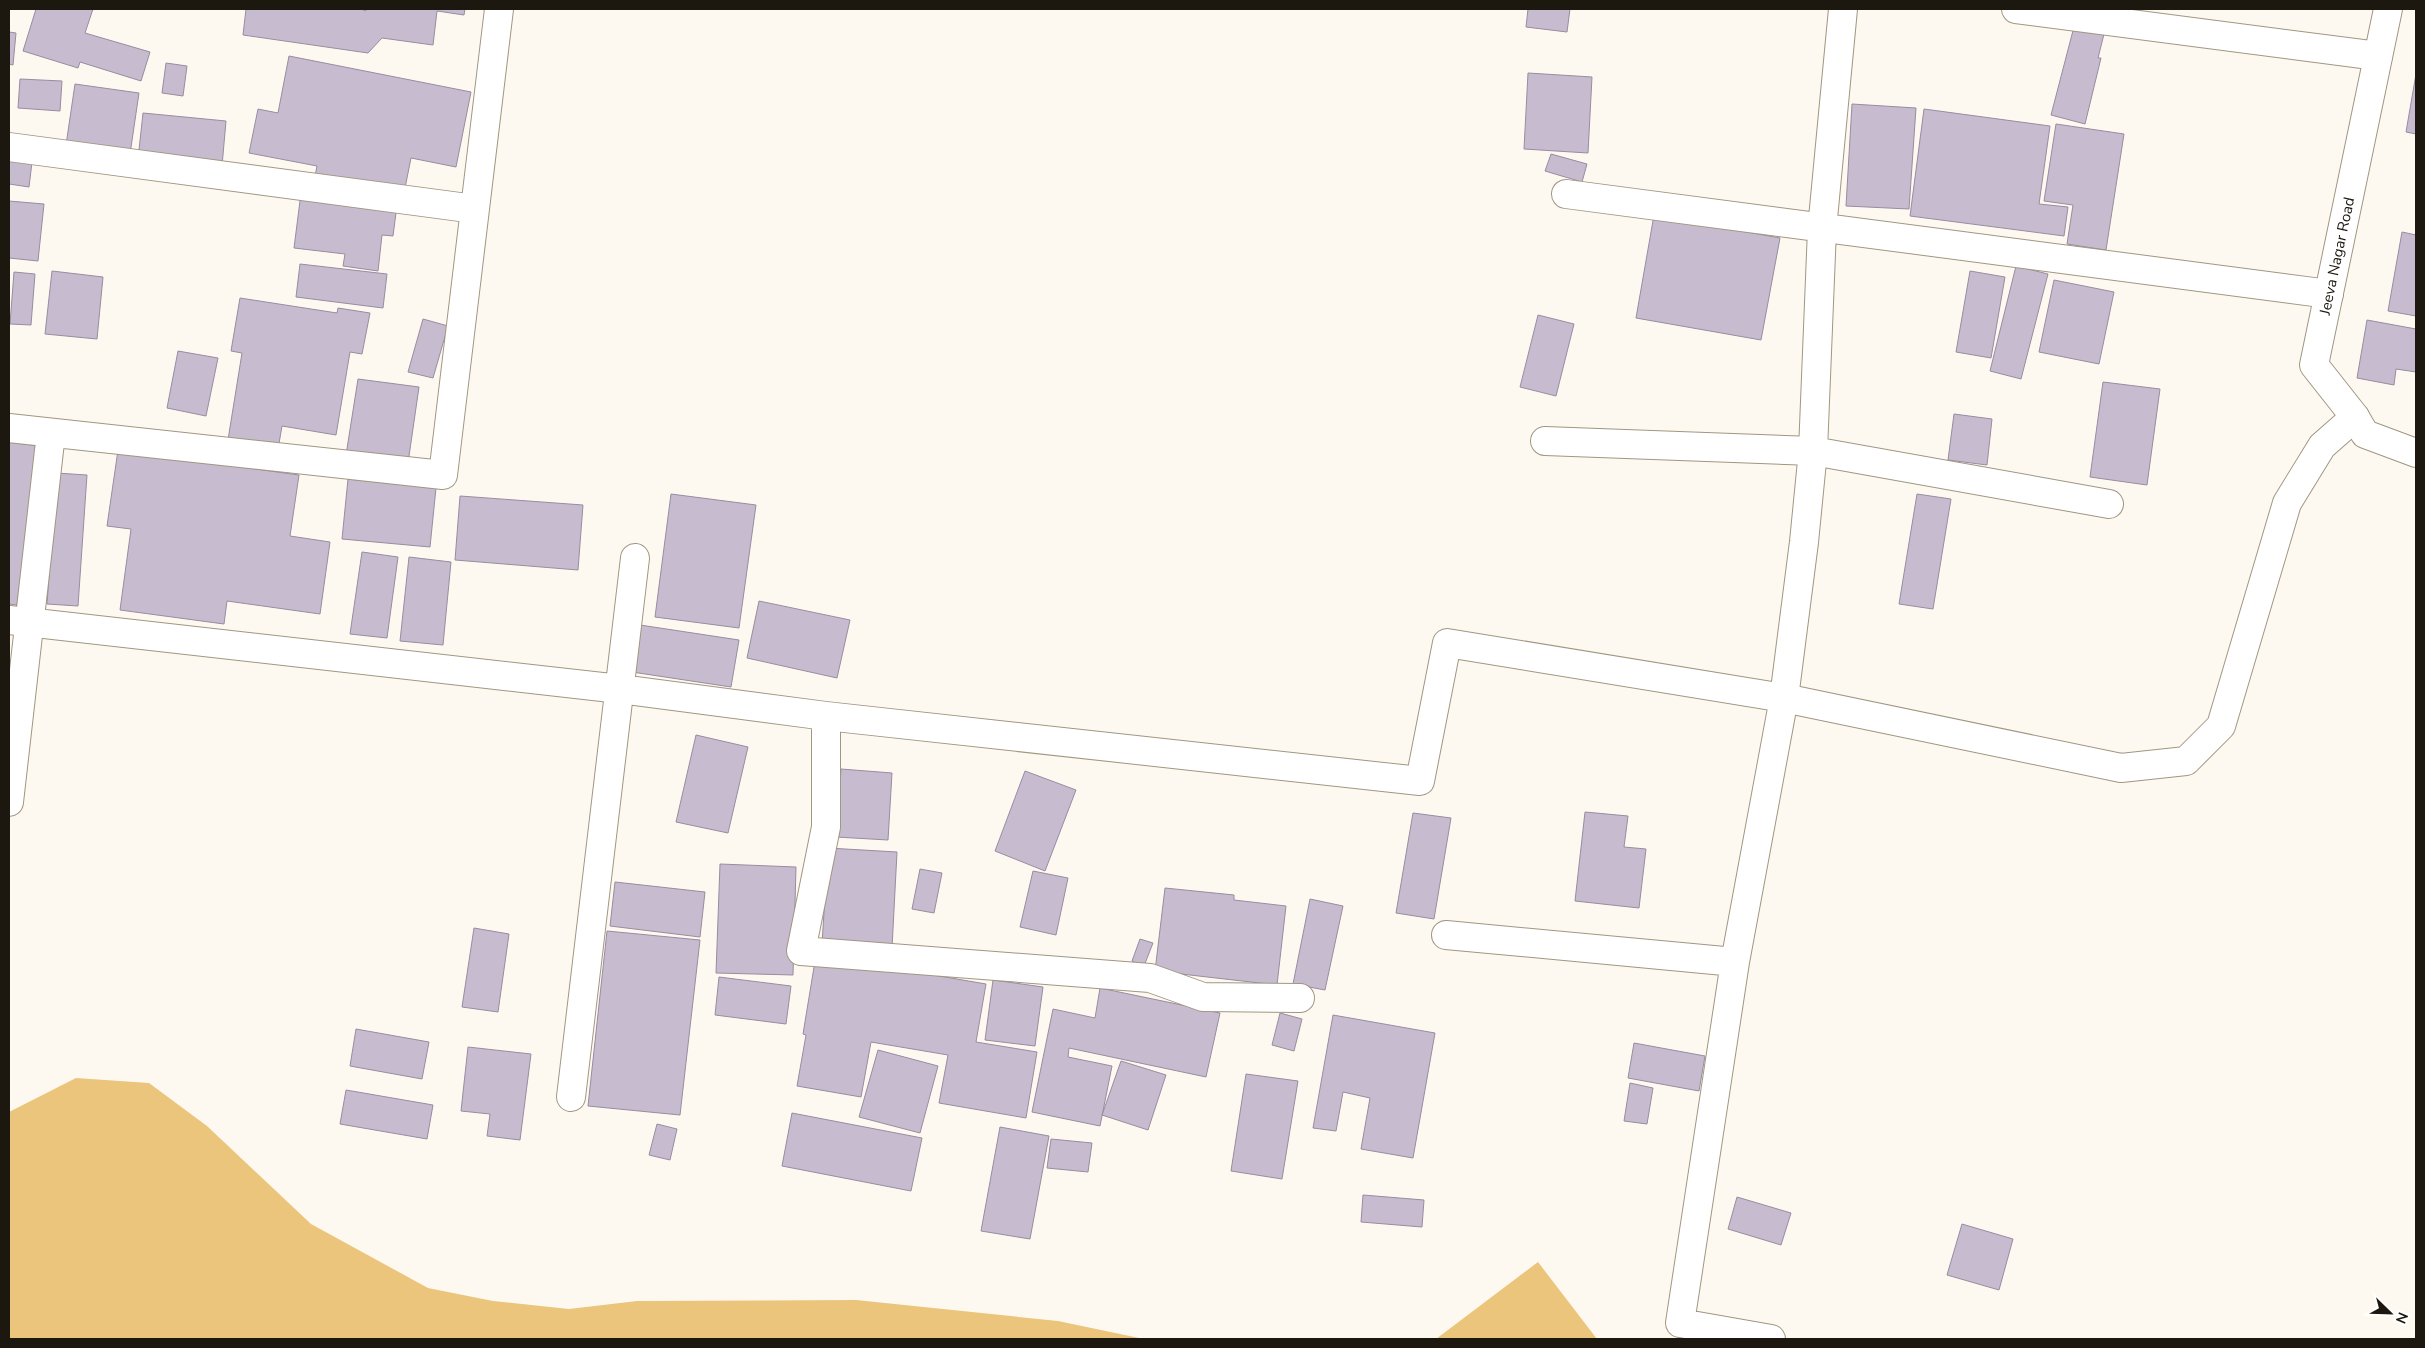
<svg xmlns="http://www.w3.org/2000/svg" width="2425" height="1348" viewBox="0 0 2425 1348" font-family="'Nunito Sans',sans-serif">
<rect width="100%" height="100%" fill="#fef9f0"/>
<path fill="#ebc57b" d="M76,1078l73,5 58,43 104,98 117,64 65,13 76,8 68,-8 219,-1 202,21 86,18h-1135v-227z
M1538,1262l59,77h-161z"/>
<path fill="#c7bbd0" stroke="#988ca0" d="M36,9h57l-8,24 65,19 -9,29 -61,-19 -2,6 -55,-17z
M246,9h116l3,2 3,-2h97l-1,6 -27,-4 -4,34 -51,-7 -14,15 -125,-18z
M1528,9h42l-3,23 -41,-5z
M2076,19l30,7 -8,32h3l-16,66 -34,-9z
M9,32l7,1 -3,32 -4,-1z
M289,56l182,36 -15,75 -45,-9 -7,35 -89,-17 2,-10 -68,-13 9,-44 20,4z
M166,63l21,3 -4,30 -21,-3z
M1528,73l64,4 -4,76 -64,-4z
M2416,74v60l-10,-2z
M20,79l42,2 -2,30 -42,-3z
M75,84l64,9 -9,61 -64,-9z
M1852,104l64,4 -7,101 -63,-3z
M1924,109l126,17 -11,78 29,3 -4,29 -154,-20z
M143,113l83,8 -4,45 -84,-7z
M2056,124l68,10 -18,116 -39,-6 6,-39 -29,-4z
M9,151l24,3 -4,33 -20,-3z
M1551,154l36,10 -5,18 -37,-11z
M301,193l96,12 -4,31 -11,-1 -4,36 -35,-5 2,-12 -51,-6z
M9,201l35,3 -6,57 -29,-3z
M1654,215l126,23 -19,102 -125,-22z
M2402,232l14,3v81l-28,-5z
M300,264l87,10 -4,34 -87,-11z
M2016,266l32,8 -27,105 -31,-8z
M52,271l51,6 -6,62 -52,-5z
M1970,271l35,6 -14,81 -35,-6z
M14,272l21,2 -4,51 -21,-1z
M2054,280l60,12 -15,72 -60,-12z
M240,298l97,15 1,-5 32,5 -8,41 -12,-2 -14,83 -54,-9 -5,29 -50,-9 15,-93 -11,-2z
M1538,315l36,9 -18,72 -36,-9z
M423,319l25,7 -15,52 -25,-6z
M2367,320l49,9v43l-20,-3 -2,16 -37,-7z
M178,351l40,7 -12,58 -39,-8z
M358,379l61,8 -11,76 -62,-8z
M2103,382l57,7 -13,96 -57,-8z
M1954,414l38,5 -5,46 -39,-5z
M9,442l30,4 -22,159 -8,-1z
M118,450l181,25 -9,61 40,6 -10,72 -93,-13 -3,23 -104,-14 11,-81 -24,-3z
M56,473l31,2 -9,131 -31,-2z
M348,479l88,9 -6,59 -88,-8z
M671,494l85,11 -17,123 -84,-11z
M1917,494l34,5 -18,110 -34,-5z
M460,496l123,9 -5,65 -123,-10z
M362,552l36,5 -11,81 -37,-4z
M409,557l42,5 -8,83 -43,-4z
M759,601l91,19 -13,58 -90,-20z
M640,625l99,15 -8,47 -99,-15z
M696,735l52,12 -20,86 -52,-11z
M841,769l51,4 -4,67 -52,-3z
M1025,771l51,19 -31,81 -50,-20z
M1585,812l43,4 -4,31 22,2 -7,59 -64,-7z
M1413,813l38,5 -17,101 -38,-6z
M828,848l69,4 -5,96 -70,-4z
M720,864l76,3 -3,108 -77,-2z
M920,869l22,4 -8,40 -22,-4z
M1033,871l35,7 -12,57 -36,-8z
M615,882l90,10 -5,45 -90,-11z
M1165,888l69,7v5l52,6 -9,79 -122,-14z
M1310,899l33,7 -18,84 -32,-6z
M474,928l35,6 -11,78 -36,-5z
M607,931l93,9 -20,175 -92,-9z
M1140,939l13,4 -9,23 -12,-5z
M816,955l170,29 -10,58 61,10 -11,66 -87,-15 9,-48 -77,-13 -10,55 -64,-11 9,-51 -3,-1z
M719,977l72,9 -5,38 -71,-9z
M993,980l50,7 -8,59 -50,-6z
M1100,988l120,25 -14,64 -137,-29 -1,9 44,9 -12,60 -68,-14 21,-103 42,9z
M1280,1013l22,6 -8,32 -22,-6z
M1333,1015l102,18 -22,125 -52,-9 9,-51 -27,-6 -7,39 -23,-3z
M356,1029l73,13 -7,37 -72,-13z
M1634,1043l71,13 -6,35 -71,-13z
M468,1047l63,7 -11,86 -33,-4 3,-22 -29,-3z
M878,1050l60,16 -18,67 -61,-16z
M1121,1061l45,14 -18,55 -46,-15z
M1246,1074l52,7 -16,98 -51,-8z
M1630,1083l23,5 -6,36 -23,-3z
M346,1090l87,15 -6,34 -87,-15z
M792,1113l130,25 -11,53 -129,-25z
M657,1124l20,5 -7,31 -21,-5z
M1000,1127l49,9 -19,103 -49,-8z
M1051,1139l41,4 -4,29 -41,-4z
M1363,1195l61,5 -2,27 -61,-5z
M1737,1197l54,16 -10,32 -53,-16z
M1962,1224l51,15 -14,51 -52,-15z"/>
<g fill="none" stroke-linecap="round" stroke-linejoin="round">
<defs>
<path id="minor" d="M2016,9l362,47
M9,147l466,62
M1566,194l763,100
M9,428l434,47 56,-466
M1545,441l268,10 296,53
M9,620l611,69 206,27 594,65 27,-138 337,55 337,70 65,-7 35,-35 66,-223 35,-57 33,-29
M826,716v111l-25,124 349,27 53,19 97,1
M9,802l42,-369
M1446,935l289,27
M571,1097l64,-539
M1771,1339l-91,-16 55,-361 49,-264 20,-156 9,-91 9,-222 21,-220"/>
<path id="tertiary" d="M2388,9l-74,356 41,52 10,17 51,19"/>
</defs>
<use href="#minor" stroke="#a19682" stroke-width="30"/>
<use href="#tertiary" stroke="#a19682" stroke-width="30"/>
<use href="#minor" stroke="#fff" stroke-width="28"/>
<use href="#tertiary" stroke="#fff" stroke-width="28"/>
</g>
<g text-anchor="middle" stroke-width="4.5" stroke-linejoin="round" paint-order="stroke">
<g font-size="15" fill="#1c1810" stroke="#fff">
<text transform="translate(2337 256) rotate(-78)" y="5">Jeeva Nagar Road</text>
</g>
</g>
<rect width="2425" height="1348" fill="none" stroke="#1c1810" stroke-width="20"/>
<g transform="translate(2390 1313) rotate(113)" stroke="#ffffff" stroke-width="4" paint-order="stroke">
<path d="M0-4L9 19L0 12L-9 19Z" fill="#1c1810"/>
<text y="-8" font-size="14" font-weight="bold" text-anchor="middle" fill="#1c1810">N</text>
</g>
</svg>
